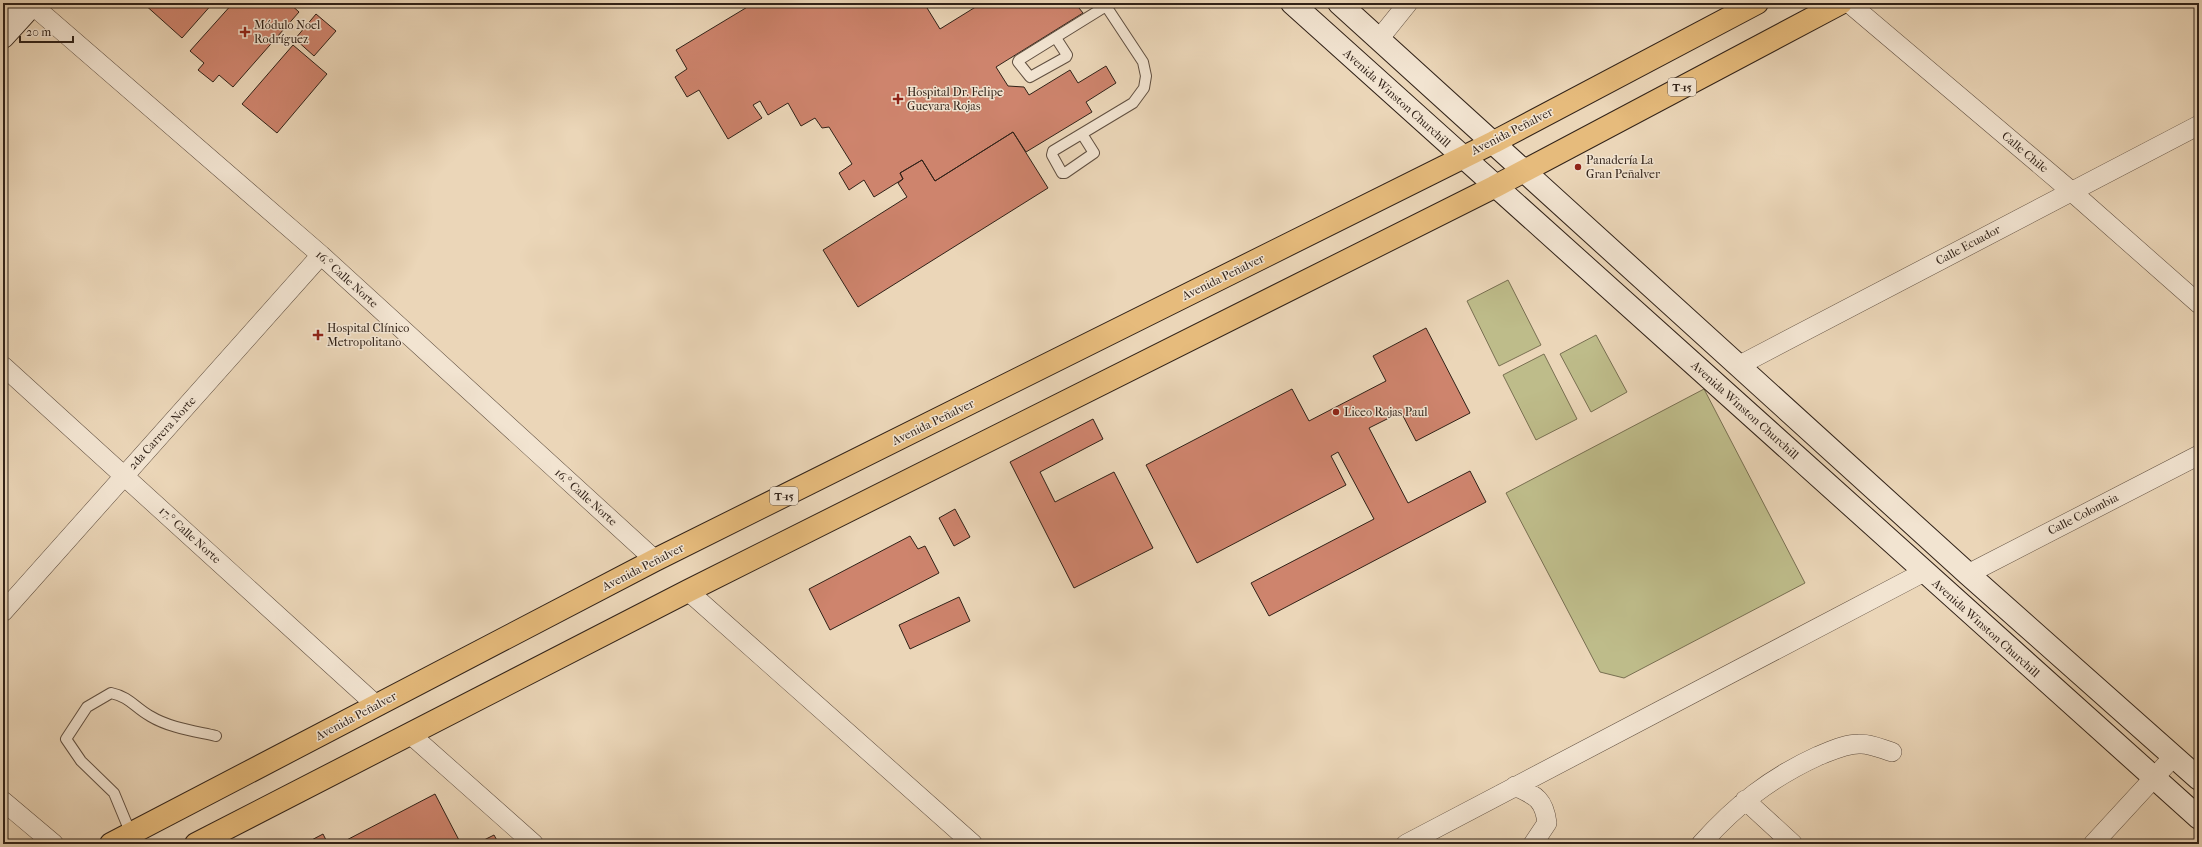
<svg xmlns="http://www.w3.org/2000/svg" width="2202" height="847" viewBox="0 0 2202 847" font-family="'IM FELL French Canon',serif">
<rect width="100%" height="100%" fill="#ebd6b8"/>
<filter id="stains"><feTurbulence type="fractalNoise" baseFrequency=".005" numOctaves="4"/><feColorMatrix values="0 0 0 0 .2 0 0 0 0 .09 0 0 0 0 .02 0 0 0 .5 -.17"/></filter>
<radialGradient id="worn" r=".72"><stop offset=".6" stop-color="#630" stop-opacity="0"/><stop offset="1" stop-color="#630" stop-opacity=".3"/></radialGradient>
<path fill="#bebc8a" stroke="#786f51" d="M1508,280l33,65 -42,21 -32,-65z
M1596,335l31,57 -36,20 -31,-58z
M1544,354l33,65 -41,21 -33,-65z
M1704,389l101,194 -181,95 -24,-6 -94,-179z"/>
<path fill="#ce846d" stroke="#312218" d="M143,3h70l-31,35z
M233,3h56l10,9 -66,75 -14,-12 -6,7 -15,-12 6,-7 -14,-12z
M754,3h170l16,26 42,-26h105l-8,5 4,5 -87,54 12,19 16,1 5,8 41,-25 8,13 28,-17 10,17 -30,19 6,10 -66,40 -13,-20 -78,49 -13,-21 -22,13 3,6 -29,18 -10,-17 -15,10 -10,-17 13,-9 -23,-37 -7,1 -7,-10 -14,8 -13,-23 -20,12 -8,-14 -7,4 9,13 -34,21 -29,-49 -12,7 -12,-20 12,-8 -11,-19z
M316,14l20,17 -22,25 -19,-17z
M293,45l34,29 -50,59 -35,-29z
M1013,132l35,56 -190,119 -35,-57 84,-53 -9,-14 5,-4 -3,-6 22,-13 13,21z
M1426,328l44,85 -54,28 -15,-29 -32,16 39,75 62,-32 16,31 -217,114 -18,-33 123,-64 -36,-67 -7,4 15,29 -149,78 -51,-98 146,-76 17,32 77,-40 -13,-25z
M1093,419l10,20 -63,33 15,30 59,-30 39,76 -79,40 -64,-126z
M955,509l15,28 -16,9 -15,-28z
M910,536l8,13 7,-3 14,27 -109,57 -21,-41z
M959,597l11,24 -60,28 -11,-24z
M435,794l26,50h-122z
M323,834l5,10h-24z
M494,835l5,9h-23z"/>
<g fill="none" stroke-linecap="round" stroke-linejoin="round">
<defs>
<path id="lane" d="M1056,38l11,17 -1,2 -36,20 -12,-15 1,-2 92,-57
M1082,134l12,19 -29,20h-3l-10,-18 1,-4 80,-48 11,-15 2,-12 -3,-14 -37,-56
M131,834l-17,-41 -33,-32 -15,-22 21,-32 24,-14c19,4 23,14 39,23 20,12 44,15 66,20"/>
<path id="street" d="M30,3l291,252 334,305
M1849,3l222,188 128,113
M1379,39l29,-36
M3,366l373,339
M1738,366l461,-241
M1968,574l231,-119
M688,591l285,253
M3,612l318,-357
M410,734l124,110
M1515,786c21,10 29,13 32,37l-14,21
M1745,800l48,44
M3,801l51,43
M1406,844l518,-272
M1701,844c35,-39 69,-66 117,-88 13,-5 27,-12 41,-12 10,-1 23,5 33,8
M2093,844l81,-88"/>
<path id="secondary" d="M1292,3l907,815
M1339,3l629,571 231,205
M3,8l4,-5
M3,37l31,-34"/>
<path id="primary" d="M111,844l544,-284 839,-418 263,-139
M196,844l492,-253 806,-404 347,-184"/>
</defs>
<use href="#lane" stroke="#604f40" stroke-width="12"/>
<use href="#street" stroke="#604f40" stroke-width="20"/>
<use href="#secondary" stroke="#312218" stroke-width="24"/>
<use href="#primary" stroke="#312218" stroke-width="24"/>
<use href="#lane" stroke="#f2e4d1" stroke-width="10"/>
<use href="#street" stroke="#f2e4d1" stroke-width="19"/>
<use href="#secondary" stroke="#f2e4d1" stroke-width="22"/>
<use href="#primary" stroke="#e6bb7c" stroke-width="22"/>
</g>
<g fill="#8f2418" stroke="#f2e4d1" stroke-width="1.5">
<path d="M243 26h4v4h4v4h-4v4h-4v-4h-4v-4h4z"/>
<path d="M896 93h4v4h4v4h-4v4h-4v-4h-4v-4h4z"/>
<circle cx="1578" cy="167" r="4"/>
<path d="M316 329h4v4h4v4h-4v4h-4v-4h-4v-4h4z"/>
<circle cx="1336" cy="412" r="4"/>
</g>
<g text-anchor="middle" stroke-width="3" stroke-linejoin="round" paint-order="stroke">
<g fill="#f2e4d1" stroke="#6b5c50" stroke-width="1">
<rect x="1668" y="78" width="28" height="18" rx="3"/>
<rect x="770" y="487" width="28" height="18" rx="3"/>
</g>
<g font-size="11" font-weight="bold" fill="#312218">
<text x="1682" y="91">T-15</text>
<text x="784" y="500">T-15</text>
</g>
<g font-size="12" fill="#312218" stroke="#f2e4d1" text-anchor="start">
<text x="254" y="29">Módulo Noel<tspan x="254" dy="14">Rodríguez</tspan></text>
<text x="907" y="96">Hospital Dr. Felipe<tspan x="907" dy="14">Guevara Rojas</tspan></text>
<text x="1586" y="164">Panadería La<tspan x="1586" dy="14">Gran Peñalver</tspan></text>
<text x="327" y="332">Hospital Clínico<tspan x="327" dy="14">Metropolitano</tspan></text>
<text x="1344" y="416">Liceo Rojas Paul</text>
</g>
<g font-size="12" fill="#312218" stroke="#f2e4d1">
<text transform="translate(1397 98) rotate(42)" y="4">Avenida Winston Churchill</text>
<text transform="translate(1512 131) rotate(-27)" y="4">Avenida Peñalver</text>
<text transform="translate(2025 152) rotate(40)" y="4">Calle Chile</text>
<text transform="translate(1968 245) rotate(-28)" y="4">Calle Ecuador</text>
<text transform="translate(1223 277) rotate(-26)" y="4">Avenida Peñalver</text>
<text transform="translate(347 279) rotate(42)" y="4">16.° Calle Norte</text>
<text transform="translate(1745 410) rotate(42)" y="4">Avenida Winston Churchill</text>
<text transform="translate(933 422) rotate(-26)" y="4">Avenida Peñalver</text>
<text transform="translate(162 433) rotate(-48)" y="4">2da Carrera Norte</text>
<text transform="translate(586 497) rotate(42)" y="4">16.° Calle Norte</text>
<text transform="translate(2083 514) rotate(-27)" y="4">Calle Colombia</text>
<text transform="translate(190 535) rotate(42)" y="4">17.° Calle Norte</text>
<text transform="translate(643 567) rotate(-27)" y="4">Avenida Peñalver</text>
<text transform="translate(1986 628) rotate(42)" y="4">Avenida Winston Churchill</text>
<text transform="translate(356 716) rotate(-28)" y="4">Avenida Peñalver</text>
</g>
</g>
<rect width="2202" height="847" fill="none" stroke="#ebd6b8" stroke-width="16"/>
<rect x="4" y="4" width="2194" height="839" fill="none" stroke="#312218" stroke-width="2"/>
<rect x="8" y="8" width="2186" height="831" fill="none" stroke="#312218"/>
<path d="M20 36v6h53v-6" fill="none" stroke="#312218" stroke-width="2"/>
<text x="26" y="36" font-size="12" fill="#312218" stroke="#f2e4d1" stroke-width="3" paint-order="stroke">20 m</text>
<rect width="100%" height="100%" filter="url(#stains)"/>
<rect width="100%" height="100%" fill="url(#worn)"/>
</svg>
